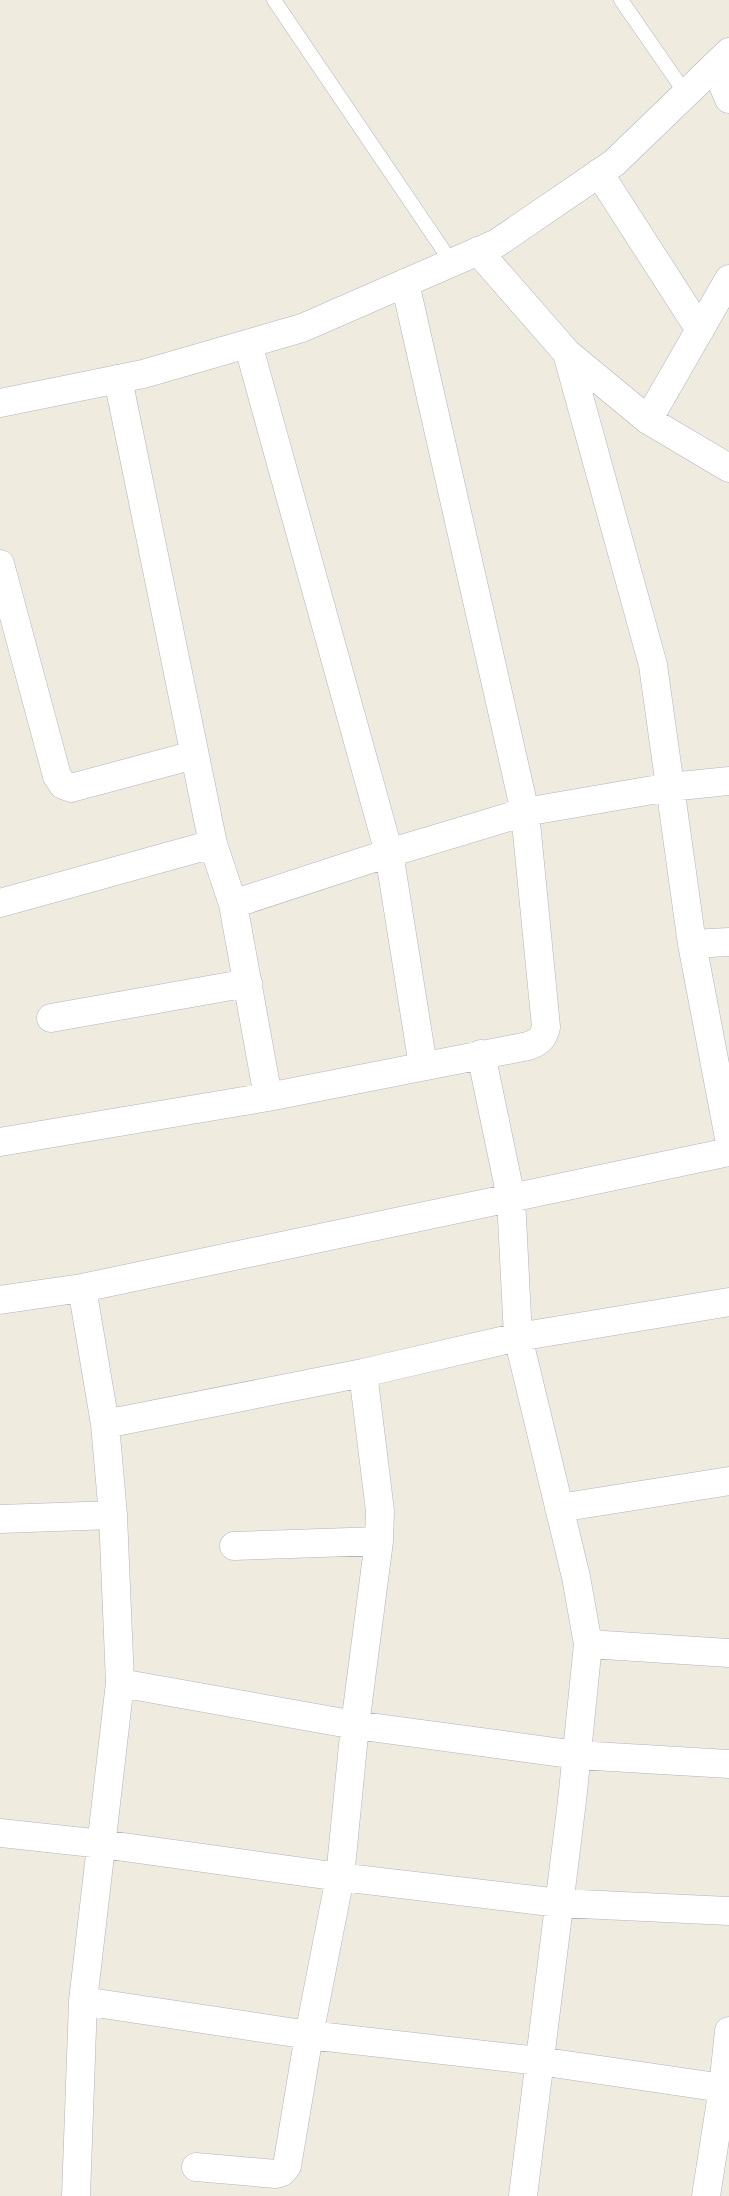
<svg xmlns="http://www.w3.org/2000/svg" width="729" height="2196" viewBox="0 0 729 2196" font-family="Montserrat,sans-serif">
<rect width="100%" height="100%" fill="#efebde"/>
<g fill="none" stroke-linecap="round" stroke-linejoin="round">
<defs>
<path id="service" d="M274,0l178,263
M621,0l65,94"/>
<path id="minor" d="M715,66l14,33
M599,173l101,157
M478,251l89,102 81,67 81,48
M248,344l141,509 34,213
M567,353l86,312 39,279 37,194
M118,379l95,465 20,60 35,193
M648,420l81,-141
M0,564l57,212 6,9 8,3 123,-33
M0,903l213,-59
M233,904l156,-51 136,-41 145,-25 59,-6
M692,944l37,-2
M51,1018l197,-35
M481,1054l30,144 7,139 58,240 12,67 -16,157 -49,395
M0,1142l268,-45 260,-51c11,-4 15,-7 18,-19l-21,-215 -120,-529
M0,1300l82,-12 647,-136
M105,1424l258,-51 155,-36 211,-35
M559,1508l170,-27
M0,1519l113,-4
M234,1546l145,-5
M588,1644l141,9
M120,1683l235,42 222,30 152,9
M0,1833l102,11 238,33 219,26 170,8
M83,2001l226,34 230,26 190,28
M196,2167l80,7 6,-2 5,-6 22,-131 31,-158 15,-152 24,-184 1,-30 -17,-138
M76,2196l7,-195 37,-318 -7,-168 -8,-91 -23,-136
M706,2196l17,-108 6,-57"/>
<path id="tertiary" d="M0,403l143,-29 159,-46 195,-85 117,-80 115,-111"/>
</defs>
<use href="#service" stroke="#b2b2c1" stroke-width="15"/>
<use href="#minor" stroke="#b2b2c1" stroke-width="29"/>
<use href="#tertiary" stroke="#b2b2c1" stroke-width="29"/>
<use href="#service" stroke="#fff" stroke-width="14"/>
<use href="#minor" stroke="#fff" stroke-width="28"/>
<use href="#tertiary" stroke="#fff" stroke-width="28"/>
</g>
</svg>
